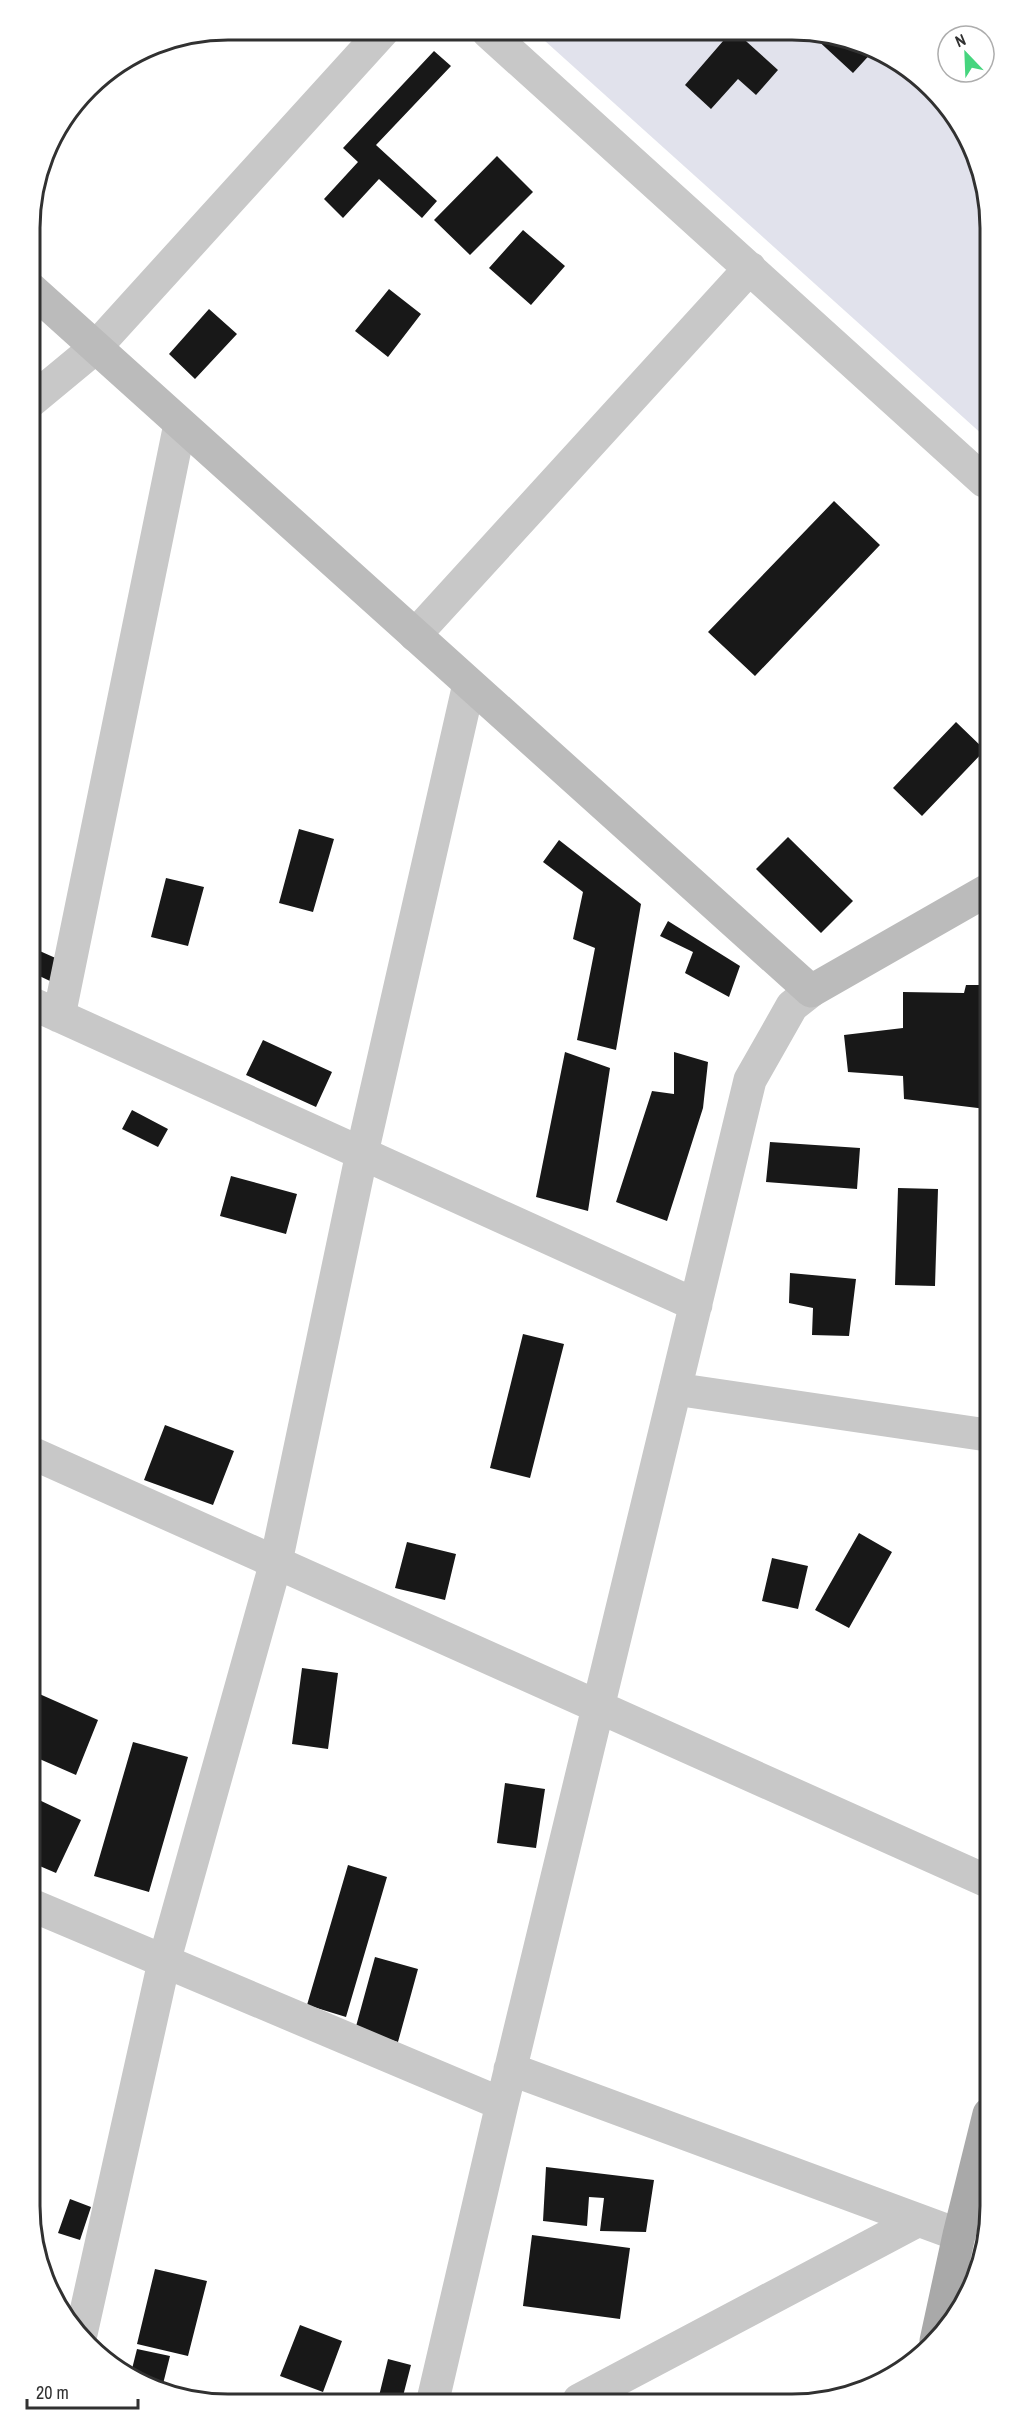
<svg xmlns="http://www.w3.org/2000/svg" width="1020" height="2435" viewBox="0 0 1020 2435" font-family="'Archivo Narrow',sans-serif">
<rect width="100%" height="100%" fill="#fff"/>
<path fill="#e1e2ec" d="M535,32l295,2 50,17 52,37 51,89 1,259z"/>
<path fill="#181818" d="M730,33h7l41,37 -22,25 -18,-16 -27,30 -26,-24z
M815,34h15l45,15 -22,24 -40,-37z
M434,51l17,15 -75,79 61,56 -15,17 -43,-39 -36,39 -19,-19 34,-37 -15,-14z
M497,156l36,36 -63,63 -36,-35z
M523,230l42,36 -34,39 -42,-37z
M389,289l32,25 -33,43 -33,-26z
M209,309l28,25 -42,45 -26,-25z
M834,501l46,44 -125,131 -47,-44z
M956,722l29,28 -63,66 -29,-28z
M299,829l35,10 -21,73 -34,-9z
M788,837l65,64 -32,32 -65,-64z
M559,840l82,64 -25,146 -39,-10 18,-92 -22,-9 10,-47 -40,-30z
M166,878l38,9 -16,59 -37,-9z
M668,921l72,45 -11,31 -44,-24 8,-21 -33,-16z
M33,948l27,12 -10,21 -17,-8z
M966,985h19l1,124 -82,-10 -1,-23 -55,-4 -4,-37 59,-7v-36l61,1z
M263,1040l69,32 -16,35 -70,-32z
M565,1052l45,16 -22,143 -52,-14z
M674,1052l34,10 -5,46 -36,113 -51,-19 36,-111 22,3z
M132,1110l36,19 -10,18 -36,-18z
M770,1142l90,6 -3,41 -91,-7z
M231,1176l66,18 -11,40 -66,-18z
M898,1188l40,1 -3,97 -40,-1z
M790,1273l66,6 -7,57 -37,-1 1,-27 -24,-5z
M523,1334l41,10 -34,134 -40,-10z
M165,1425l69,26 -21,54 -69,-25z
M859,1533l33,19 -43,76 -34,-18z
M407,1542l49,12 -11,46 -50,-12z
M772,1558l36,8 -10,43 -36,-8z
M302,1668l36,5 -10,76 -36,-5z
M35,1692l63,28 -22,55 -41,-18z
M133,1742l55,15 -39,135 -55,-16z
M505,1783l40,6 -9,59 -39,-5z
M35,1798l46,22 -25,53 -21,-9z
M348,1865l39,12 -41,140 -39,-12z
M375,1957l43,12 -20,73 -43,-12z
M546,2167l108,13 -8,52 -46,-1 4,-33 -15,-1 -2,29 -44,-5z
M70,2199l21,8 -11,33 -22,-7z
M532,2235l98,13 -10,71 -97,-13z
M155,2269l52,12 -19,75 -51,-12z
M300,2325l42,16 -19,51 -43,-16z
M137,2349l33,7 -9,36 -21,-8 -10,-7z
M388,2359l23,6 -9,35h-24z"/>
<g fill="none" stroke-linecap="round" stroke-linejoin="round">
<path stroke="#c8c8c8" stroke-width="33" d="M488,32l496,449
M31,401l64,-53 288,-317
M415,635l335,-367
M33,1004l663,301
M59,1016l121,-592
M675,1389l312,46
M34,1454l955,428
M36,1907l466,197
M510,2069l449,166
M81,2334l83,-372 112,-400 86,-409 107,-469
M433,2400l69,-296 248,-1024 42,-74 19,-15
M579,2400l338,-179"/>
<path stroke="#bbb" stroke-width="33" d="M31,289l780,702 175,-100"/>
<path stroke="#a9a9a9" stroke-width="33" d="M936,2341l23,-106 30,-121"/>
</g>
<path d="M0 0H1020V2435H0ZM228 40H792A188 188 0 0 1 980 228V2206A188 188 0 0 1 792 2394H228A188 188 0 0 1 40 2206V228A188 188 0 0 1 228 40Z" fill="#fff" fill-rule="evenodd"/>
<path fill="none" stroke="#313131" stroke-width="3" d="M228 40H792A188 188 0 0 1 980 228V2206A188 188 0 0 1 792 2394H228A188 188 0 0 1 40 2206V228A188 188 0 0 1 228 40Z"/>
<g transform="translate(966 54) rotate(337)"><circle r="28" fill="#ffffff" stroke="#adadad" stroke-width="1.5"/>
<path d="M0-4.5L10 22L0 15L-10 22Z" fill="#46d57e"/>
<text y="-9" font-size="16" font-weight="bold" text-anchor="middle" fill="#313131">N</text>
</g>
<path d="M27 2399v9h111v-9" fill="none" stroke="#313131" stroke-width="3"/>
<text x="36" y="2399" font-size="18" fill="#313131" stroke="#ffffff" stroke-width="4.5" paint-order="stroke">20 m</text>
</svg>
